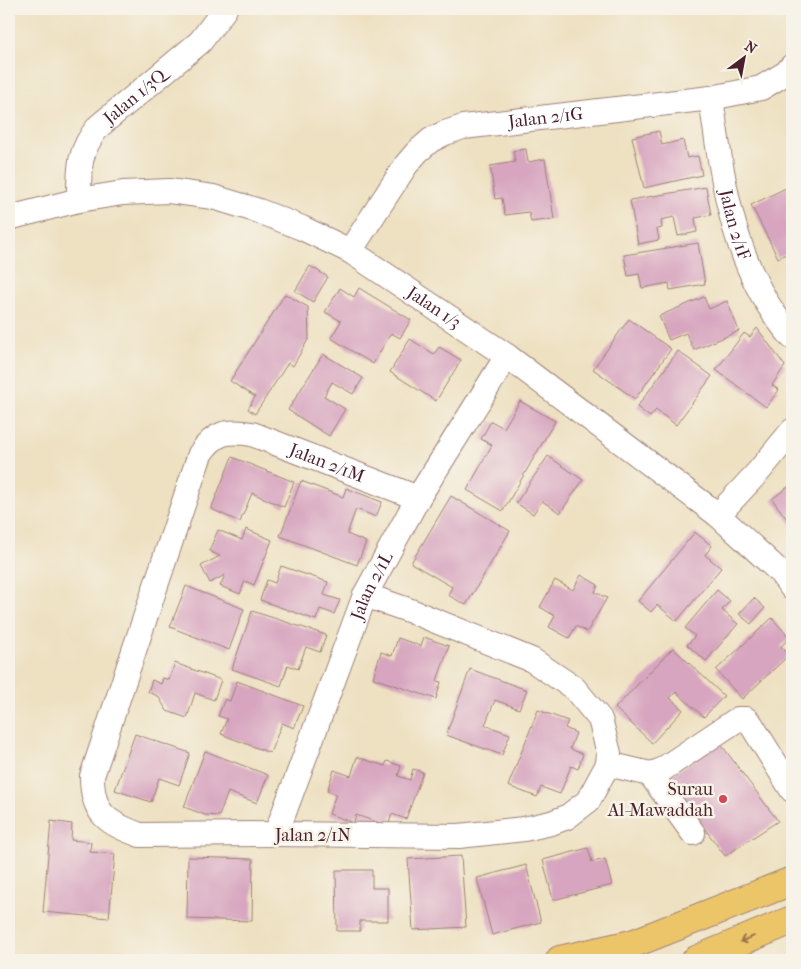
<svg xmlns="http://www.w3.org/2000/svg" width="801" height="969" viewBox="0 0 801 969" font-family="'IM FELL French Canon',serif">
<rect width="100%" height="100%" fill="#f7f3e8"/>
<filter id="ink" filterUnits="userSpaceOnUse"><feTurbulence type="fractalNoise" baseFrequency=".02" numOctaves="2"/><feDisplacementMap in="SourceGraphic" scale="10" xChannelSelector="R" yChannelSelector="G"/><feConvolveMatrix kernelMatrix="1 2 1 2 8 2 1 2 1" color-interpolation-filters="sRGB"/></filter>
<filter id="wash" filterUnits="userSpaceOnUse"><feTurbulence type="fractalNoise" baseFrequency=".0096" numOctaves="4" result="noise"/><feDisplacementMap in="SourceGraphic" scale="20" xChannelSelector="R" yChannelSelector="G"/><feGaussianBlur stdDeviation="1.12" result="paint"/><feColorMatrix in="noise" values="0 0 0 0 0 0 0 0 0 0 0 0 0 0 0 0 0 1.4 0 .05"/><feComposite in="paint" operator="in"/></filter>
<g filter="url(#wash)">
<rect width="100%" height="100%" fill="#eee1c2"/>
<g id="blocks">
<path fill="#d7a5bf" d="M659,131l3,14 21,-5 4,18 11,-2 4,19 -58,13 -12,-51z
M526,149l2,13 17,-3 9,60 -23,3 -2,-10 -24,3 -3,-17 -7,1 -5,-33 25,-4 -2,-11z
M706,187l5,28 -16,3 2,14 -19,4 -4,-19 -13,3 1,8 -5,1 2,11 -21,4 -8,-44z
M788,187l4,9v55l-14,7 -27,-53z
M698,243l7,41 -35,6 -1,-7 -27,5 -3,-14 -11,2 -4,-21z
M792,265v13l-6,-9z
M310,266l18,11 -15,25 -18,-11z
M340,288l14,9 5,-9 52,32 -11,18 -9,-5 -18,31 -42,-26 10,-17 -16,-9z
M285,294l23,13 1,31 -16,28 -5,-3 -33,51 -7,-5 7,-12 -25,-16z
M704,297l5,12 18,-8 12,30 -45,19 -8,-17 -17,7 -10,-24z
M629,319l42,30 -36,50 -42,-30z
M757,328l28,38 -13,19 7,5 -13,17 -50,-37 28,-37 6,4z
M410,339l24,15 5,-7 22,13 -25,41 -46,-29z
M678,351l34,25 -36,49 -20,-15 -6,7 -13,-10z
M323,354l40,24 -10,16 -21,-12 -8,14 21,13 -16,27 -41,-26z
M520,401l35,20 -52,90 -36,-21 25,-45 -11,-6 10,-18 13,7z
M548,456l35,24 -23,33 -18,-12 -9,13 -17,-11z
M232,457l62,25 -10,25 -32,-14 -12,29 -29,-13z
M301,481l42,16 3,-9 36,14 -6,15 -20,-8 -9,25 19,8 -9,23 -77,-29z
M789,486l3,5v35l-20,-27z
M451,496l59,35 -44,74 -18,-10 4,-8 -41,-24z
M246,529l26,11 -18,45 -9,-4 -5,13 -20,-8 5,-11 -15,8 -9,-17 19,-10 -11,-5 9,-21 24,10z
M695,532l17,14 -7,9 16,13 -44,53 -20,-16 -6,7 -13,-11z
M281,566l47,16 -4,13 16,5 -6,14 -14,-5 -4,11 -56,-20 7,-20 8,3z
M581,575l17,10 -3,7 12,6 -20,34 -11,-6 -7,12 -20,-11 6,-11 -15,-9 15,-27 18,10z
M186,586l58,23 -15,41 -59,-23z
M717,590l13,11 -8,9 16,14 -32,37 -19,-16 8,-9 -10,-8z
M754,598l11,10 -14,16 -12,-10z
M252,611l74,24 -6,17 -14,-5 -8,22 -10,-4 -7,21 -49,-17z
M772,618l18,20 -9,8 8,9 -47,44 -26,-29z
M424,637l25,9 -12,35 4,1 -5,17 -63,-21 8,-26 11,4 6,-18 23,8z
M673,648l51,48 -20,21 -28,-25 -6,6 13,12 -31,33 -37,-35z
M175,663l46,17 -7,20 -19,-7 -8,25 -20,-7 -9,-15 -10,-4 4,-12 9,4 2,-6 6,2z
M470,669l57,21 -8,19 -24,-9 -10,25 25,9 -8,21 -56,-20z
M237,681l66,25 -9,22 -12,-5 -12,30 -49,-19 6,-15 -9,-3 7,-17 5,2z
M538,710l30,11 -3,7 11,5 -6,16 13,5 -5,15 -7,-3 -11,28 -19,-7 -4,10 -29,-11z
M135,734l55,19 -11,32 -20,-7 -8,24 -36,-12z
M720,743l58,78 -53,35 -58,-78z
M205,751l63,24 -11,28 -29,-11 -9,24 -14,-1 -21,-8z
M357,757l28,9 2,-5 14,5 -3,10 12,4 3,-11 10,3 -17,47 -14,-5 -4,12 -32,-11 -2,8 -25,-9 7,-20 -9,-3 7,-21 17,6z
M51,821l21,3 -1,16 20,2 -1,10 25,2 -6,64 -66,-6z
M588,848l4,14 13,-3 7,26 -59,15 -10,-40z
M461,856l5,71 -53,3 -5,-71z
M188,857l65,2 -1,62 -65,-2z
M526,865l15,57 -49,13 -15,-57z
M336,870h36v18h16v33h-28v10h-23z"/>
</g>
</g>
<g filter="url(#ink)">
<use href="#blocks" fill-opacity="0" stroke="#9c8076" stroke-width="1"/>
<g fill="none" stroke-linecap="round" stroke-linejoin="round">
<defs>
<g id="minor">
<path id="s1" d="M711,98c12,85 22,172 81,239"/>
<path id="s2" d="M79,200c0,-31 -1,-49 20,-74l101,-84 25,-33"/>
<path id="s3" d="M9,218l70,-18 44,-7 46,-2 44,6 46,14 43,17 48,23 157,105 211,159 62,57 12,16"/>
<path id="s4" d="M350,251l56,-86 11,-13 14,-12 14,-7 18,-6 248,-29 50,-10 25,-15 6,-7"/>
<path d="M718,515l41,-44 33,-40"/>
<path id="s5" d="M365,595l46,16 121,49 42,28 26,31 9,34 -1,11 -20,37 -21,16 -16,6 -27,6 -65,7 -183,-2 -136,1c-33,-12 -48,-21 -48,-59l108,-322c15,-22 27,-24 52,-20l166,64"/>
<path d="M608,764l42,10 10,-3 78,-52h8l5,5 41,66"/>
<path d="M650,774l43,59"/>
<path id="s6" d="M276,834l89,-239 53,-97 89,-142"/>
</g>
<path id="major" d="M560,960l72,-16 160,-63
M696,960l96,-40"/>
</defs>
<use href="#minor" stroke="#9c8076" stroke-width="26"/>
<use href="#major" stroke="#9c8076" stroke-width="30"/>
<use href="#minor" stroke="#fff" stroke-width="24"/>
<use href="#major" stroke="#ecc569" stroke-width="28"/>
</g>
<defs><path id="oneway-shaft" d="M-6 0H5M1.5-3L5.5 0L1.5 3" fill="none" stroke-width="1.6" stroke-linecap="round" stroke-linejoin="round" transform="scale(1.25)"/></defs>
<use stroke="#9b724a" href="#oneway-shaft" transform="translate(747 939) rotate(158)"/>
</g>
<circle fill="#d1495b" stroke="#f7f3e8" stroke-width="2" cx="723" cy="799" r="5"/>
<g text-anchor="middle" stroke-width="5" stroke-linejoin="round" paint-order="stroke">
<g font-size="18" fill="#4a1f2b" stroke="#f7f3e8">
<text dy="6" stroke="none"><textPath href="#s2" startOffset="125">Jalan 1/3Q</textPath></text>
<text dy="6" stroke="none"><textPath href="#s4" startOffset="256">Jalan 2/1G</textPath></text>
<text dy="6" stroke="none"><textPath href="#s1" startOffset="129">Jalan 2/1F</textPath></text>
<text dy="6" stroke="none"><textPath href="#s3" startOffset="456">Jalan 1/3</textPath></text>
<text dy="6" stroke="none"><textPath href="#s5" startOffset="1378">Jalan 2/1M</textPath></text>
<text dy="6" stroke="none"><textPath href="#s6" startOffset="266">Jalan 2/1L</textPath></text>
<text x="313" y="841">Jalan 2/1N</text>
</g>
<g font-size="18" fill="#4a1f2b" stroke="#f7f3e8" text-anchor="end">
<text x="713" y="795">Surau<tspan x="713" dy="21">Al-Mawaddah</tspan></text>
</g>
</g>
<rect width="801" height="969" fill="none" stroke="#f7f3e8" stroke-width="30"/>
<g transform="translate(744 58) rotate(32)" stroke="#f7f3e8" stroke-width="4" paint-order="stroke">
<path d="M0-4L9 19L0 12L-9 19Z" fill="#4a1f2b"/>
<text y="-8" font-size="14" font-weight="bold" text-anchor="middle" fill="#4a1f2b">N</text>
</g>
</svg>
